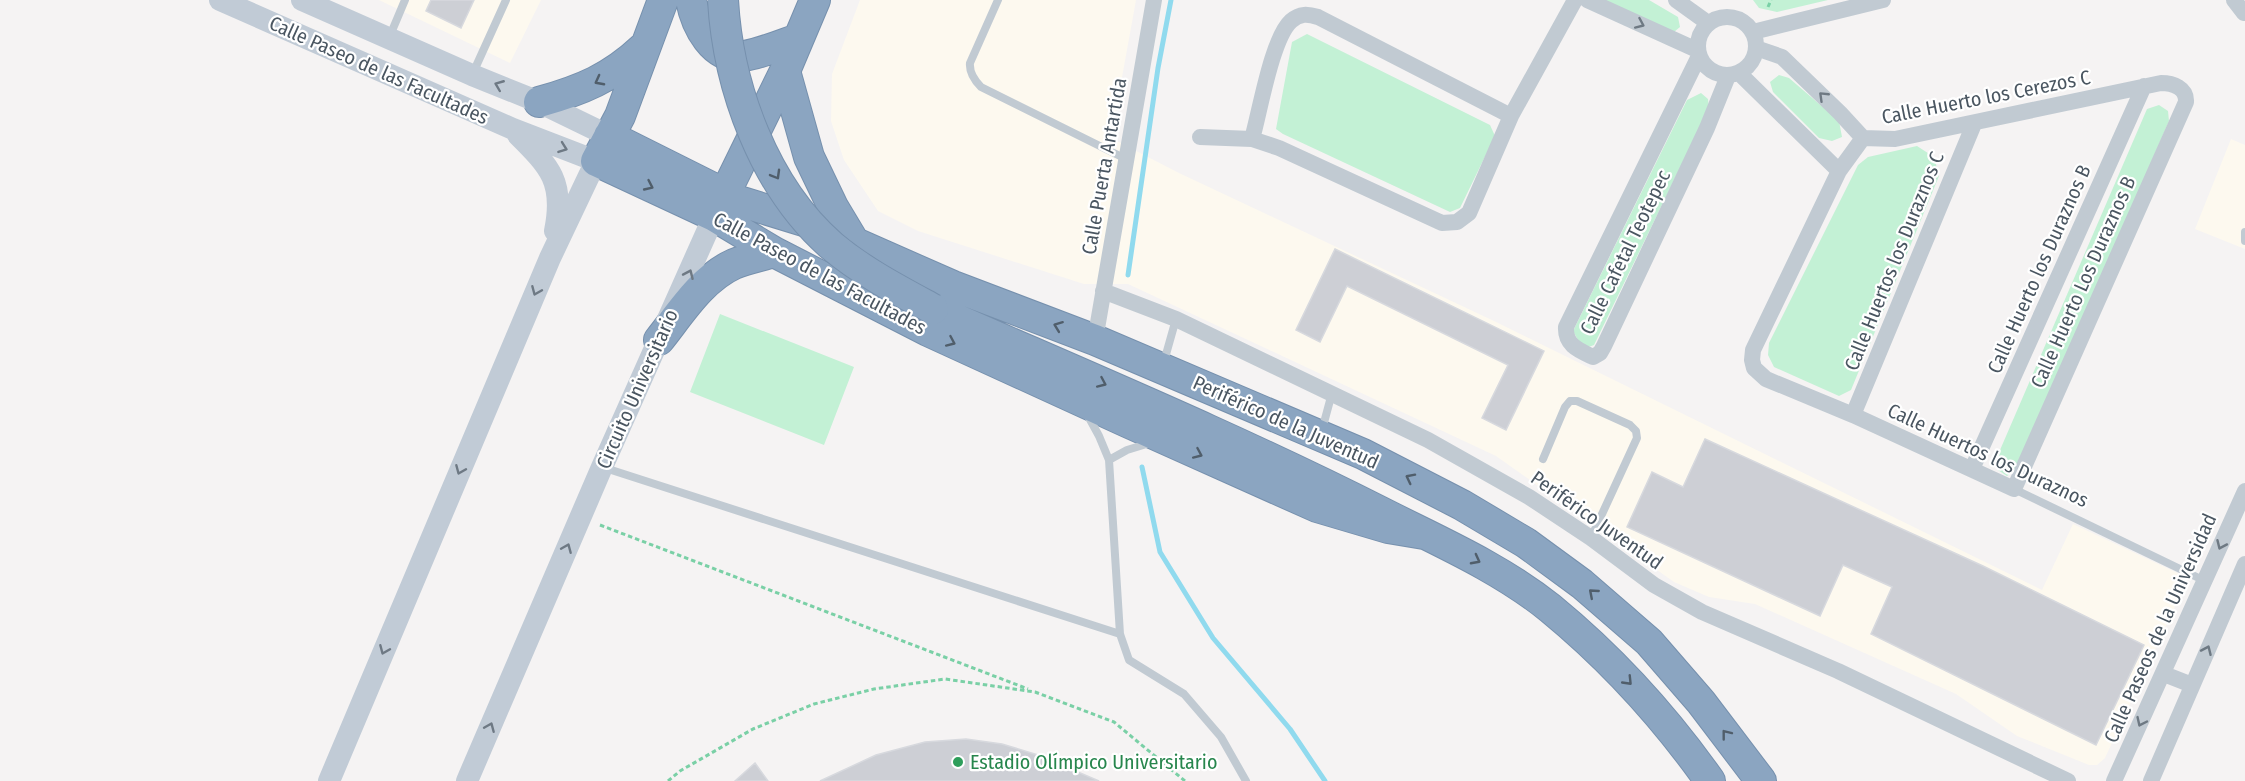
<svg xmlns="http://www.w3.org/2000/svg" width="2245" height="781" viewBox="0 0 2245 781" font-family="'Fira Sans Condensed',sans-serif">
<rect width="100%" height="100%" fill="#f5f3f3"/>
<path fill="#fdf9ef" d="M379,0h162l-31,63z
M860,0h276l-25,138 68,35 315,148 548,269 31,-66 115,54 -83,180 -8,7h-8l-72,-29 -61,-42 -201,-90 -46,-7 -35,-15 -178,-126 -368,-172h-44l-166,-53 -40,-20 -34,-51 -13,-39 1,-47z
M2231,139l14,6v104l-50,-20z"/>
<path fill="#c3f1d5" d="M1603,0h46l29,17 2,10 -6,5z
M1753,0h75l-51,12 -18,-4z
M1307,34l183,91 5,11 -35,72 -10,4 -167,-78 -7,-5 16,-87z
M1779,75l10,3 50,43 3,16 -10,4 -13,-3 -46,-46 -3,-10z
M1701,93l7,6 1,9 -115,237 -11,4 -10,-18 114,-231z
M2159,105l9,6 1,10 -149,346 -13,9 -9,-6 -1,-13 150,-348z
M1917,146l17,11 5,19 -88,214 -12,6 -65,-29 -6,-12 1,-12 89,-178 10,-8z
M720,314l134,53 -30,78 -134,-53z"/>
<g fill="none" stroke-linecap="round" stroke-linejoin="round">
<path stroke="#90daee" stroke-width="5" d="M1128,275l30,-207 13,-68
M1142,467l18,85 53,86 77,91 35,52"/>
</g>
<path fill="#cdcfd5" stroke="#d7d9de" stroke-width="1.5" d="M431,0h43l-13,28 -35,-17z
M1335,249l209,102 -38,79 -24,-12 26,-53 -161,-79 -27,56 -24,-12z
M1705,439l278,127 161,79 -48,100 -225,-111 21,-47 -49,-22 -23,51 -193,-89 25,-55 31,15z
M966,739l36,5 36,11 61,26h-279l56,-26 49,-13z
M755,763l13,18h-33z"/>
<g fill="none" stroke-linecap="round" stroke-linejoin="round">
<defs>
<path id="highway" d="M663,0l-43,116 -24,45 118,55 60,36 154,79 199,91 190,85 71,21 36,6
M691,0c5,25 22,61 53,56 18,-3 37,-11 54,-17
M785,71l24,86 24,50 21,35 -3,2
M539,102c43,-12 72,-24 104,-54
M609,136l130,65 71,22 143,63 142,54 268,114 99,51 64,38 56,41 67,58 52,60 60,79
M716,212l69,-141 30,-71
M933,309c150,66 302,129 448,203 57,29 118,55 169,96 61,50 114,108 160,173
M659,340c21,-26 42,-61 75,-76 12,-5 27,-8 40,-12"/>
</defs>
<use href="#highway" stroke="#7690ad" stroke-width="32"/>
<path stroke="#7ad0a6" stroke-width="3" stroke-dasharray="4.5 3" stroke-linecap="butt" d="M1768,7l3,-7
M600,525l428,164
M668,781l12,-10 73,-42 61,-25 60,-15 71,-10 90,13 79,30 71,59"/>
<path stroke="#c1cad2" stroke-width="8" d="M998,0l-28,63c-1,10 4,17 11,24l145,72
M389,38l16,-38
M473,73l33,-73
M2245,232v9
M1163,365l13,-46
M1087,414l12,22 10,24 11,174 9,26 55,34 37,43 25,44
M1322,430l10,-37
M1543,459l22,-52 5,-6h7l53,24 6,6 1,7 -46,100
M1109,460l18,-10 26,-8
M602,467l518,167
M2014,489l191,92"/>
<path stroke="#c1cad2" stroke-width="16" d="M1587,0l110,50
M1676,0l32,23
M2234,0l10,13
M1698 46a29 29 0 1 1 58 0a29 29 0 1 1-58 0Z
M1753,32l130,-32
M1756,48l26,9 58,56 23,25 32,1 266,-56c12,0 26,5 25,19l-172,387 -161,-74 -87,-36 -12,-11 -2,-8 1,-10 86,-179 24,-33
M1699,56l-133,271c-1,18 12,23 27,30l7,-4 4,-7 103,-218 21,-52
M1739,73l100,98
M1511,116l-193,-99c-10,-3 -18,-4 -27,4 -19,17 -31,90 -39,118l27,9 163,75 15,-1 12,-9 42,-97 64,-116
M1200,137l52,2
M1103,291l73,28 252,121 101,57 62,41 63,47 48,27 136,59 230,110
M1095,340l59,-340
M1853,415l121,-291
M1972,469l172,-383
M2164,674l28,11
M2114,781l131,-290
M2151,781l94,-217"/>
<path stroke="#c1cbd6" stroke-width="22" d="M220,0l293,129 83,32 -46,97 -221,523
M302,0l170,75 67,27 70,34
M518,135c32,32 47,47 37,96
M467,781l135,-314 112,-251"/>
<use href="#highway" stroke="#8ba5c1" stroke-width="30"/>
<defs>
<path id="highway-bridge" d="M723,0c5,87 41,187 109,246 31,26 66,44 101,63"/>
</defs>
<use href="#highway-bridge" stroke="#7690ad" stroke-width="32" stroke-linecap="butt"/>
<use href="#highway-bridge" stroke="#8ba5c1" stroke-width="30"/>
</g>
<defs><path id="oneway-chevron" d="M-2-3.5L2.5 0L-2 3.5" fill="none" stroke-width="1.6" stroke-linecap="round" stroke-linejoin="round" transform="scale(1.5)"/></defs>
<g stroke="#6e7983">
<use href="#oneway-chevron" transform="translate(1640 24) rotate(24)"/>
<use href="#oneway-chevron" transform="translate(1823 96) rotate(-136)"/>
<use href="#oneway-chevron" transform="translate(2221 545) rotate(114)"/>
<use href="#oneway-chevron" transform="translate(2207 650) rotate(-66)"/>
<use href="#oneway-chevron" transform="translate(2141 722) rotate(115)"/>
</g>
<g stroke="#505e6b">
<use href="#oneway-chevron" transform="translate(599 81) rotate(152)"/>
<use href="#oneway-chevron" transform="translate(776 175) rotate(60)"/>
<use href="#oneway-chevron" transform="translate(649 186) rotate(25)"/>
<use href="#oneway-chevron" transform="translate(1058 326) rotate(-159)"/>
<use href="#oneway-chevron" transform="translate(951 342) rotate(24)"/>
<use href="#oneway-chevron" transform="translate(1102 383) rotate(24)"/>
<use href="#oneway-chevron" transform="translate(1198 454) rotate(24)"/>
<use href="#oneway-chevron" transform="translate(1410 478) rotate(-153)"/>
<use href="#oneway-chevron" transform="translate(1476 560) rotate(28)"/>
<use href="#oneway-chevron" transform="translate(1593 593) rotate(-139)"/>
<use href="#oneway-chevron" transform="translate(1628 681) rotate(46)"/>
<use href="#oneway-chevron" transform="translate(1726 734) rotate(-128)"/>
</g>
<g stroke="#6e7984">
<use href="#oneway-chevron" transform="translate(499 85) rotate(-158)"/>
<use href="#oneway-chevron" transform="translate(563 148) rotate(20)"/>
<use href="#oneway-chevron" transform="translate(689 274) rotate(-66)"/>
<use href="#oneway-chevron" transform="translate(536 291) rotate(113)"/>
<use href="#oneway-chevron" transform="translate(460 470) rotate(113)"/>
<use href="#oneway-chevron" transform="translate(567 548) rotate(-67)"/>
<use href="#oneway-chevron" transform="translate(384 650) rotate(113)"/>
<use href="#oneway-chevron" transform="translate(490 727) rotate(-67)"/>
</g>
<circle fill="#2e9e5b" stroke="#fff" stroke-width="2" cx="958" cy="762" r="6"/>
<g text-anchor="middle" stroke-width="4.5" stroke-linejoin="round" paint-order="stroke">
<g font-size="20" fill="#4a5661" stroke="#fff">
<text transform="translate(379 70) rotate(24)" y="7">Calle Paseo de las Facultades</text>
<text transform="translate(1986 97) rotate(-11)" y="7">Calle Huerto los Cerezos C</text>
<text transform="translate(1104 166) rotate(-80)" y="7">Calle Puerta Antartida</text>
<text transform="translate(1625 252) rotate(-64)" y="7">Calle Cafetal Teotepec</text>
<text transform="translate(1894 261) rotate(-68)" y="7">Calle Huertos los Duraznos C</text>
<text transform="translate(2039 269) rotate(-66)" y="7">Calle Huerto los Duraznos B</text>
<text transform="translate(820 273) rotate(28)" y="7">Calle Paseo de las Facultades</text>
<text transform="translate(2083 282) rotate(-66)" y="7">Calle Huerto Los Duraznos B</text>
<text transform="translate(637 389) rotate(-66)" y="7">Circuito Universitario</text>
<text transform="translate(1286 422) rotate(24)" y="7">Periférico de la Juventud</text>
<text transform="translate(1988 455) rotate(25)" y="7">Calle Huertos los Duraznos</text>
<text transform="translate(1597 520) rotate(35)" y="7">Periférico Juventud</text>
<text transform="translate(2160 628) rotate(-66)" y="7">Calle Paseos de la Universidad</text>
</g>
<g font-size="20" fill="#27864d" stroke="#fff" text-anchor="start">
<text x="970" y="769">Estadio Olímpico Universitario</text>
</g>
</g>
</svg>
